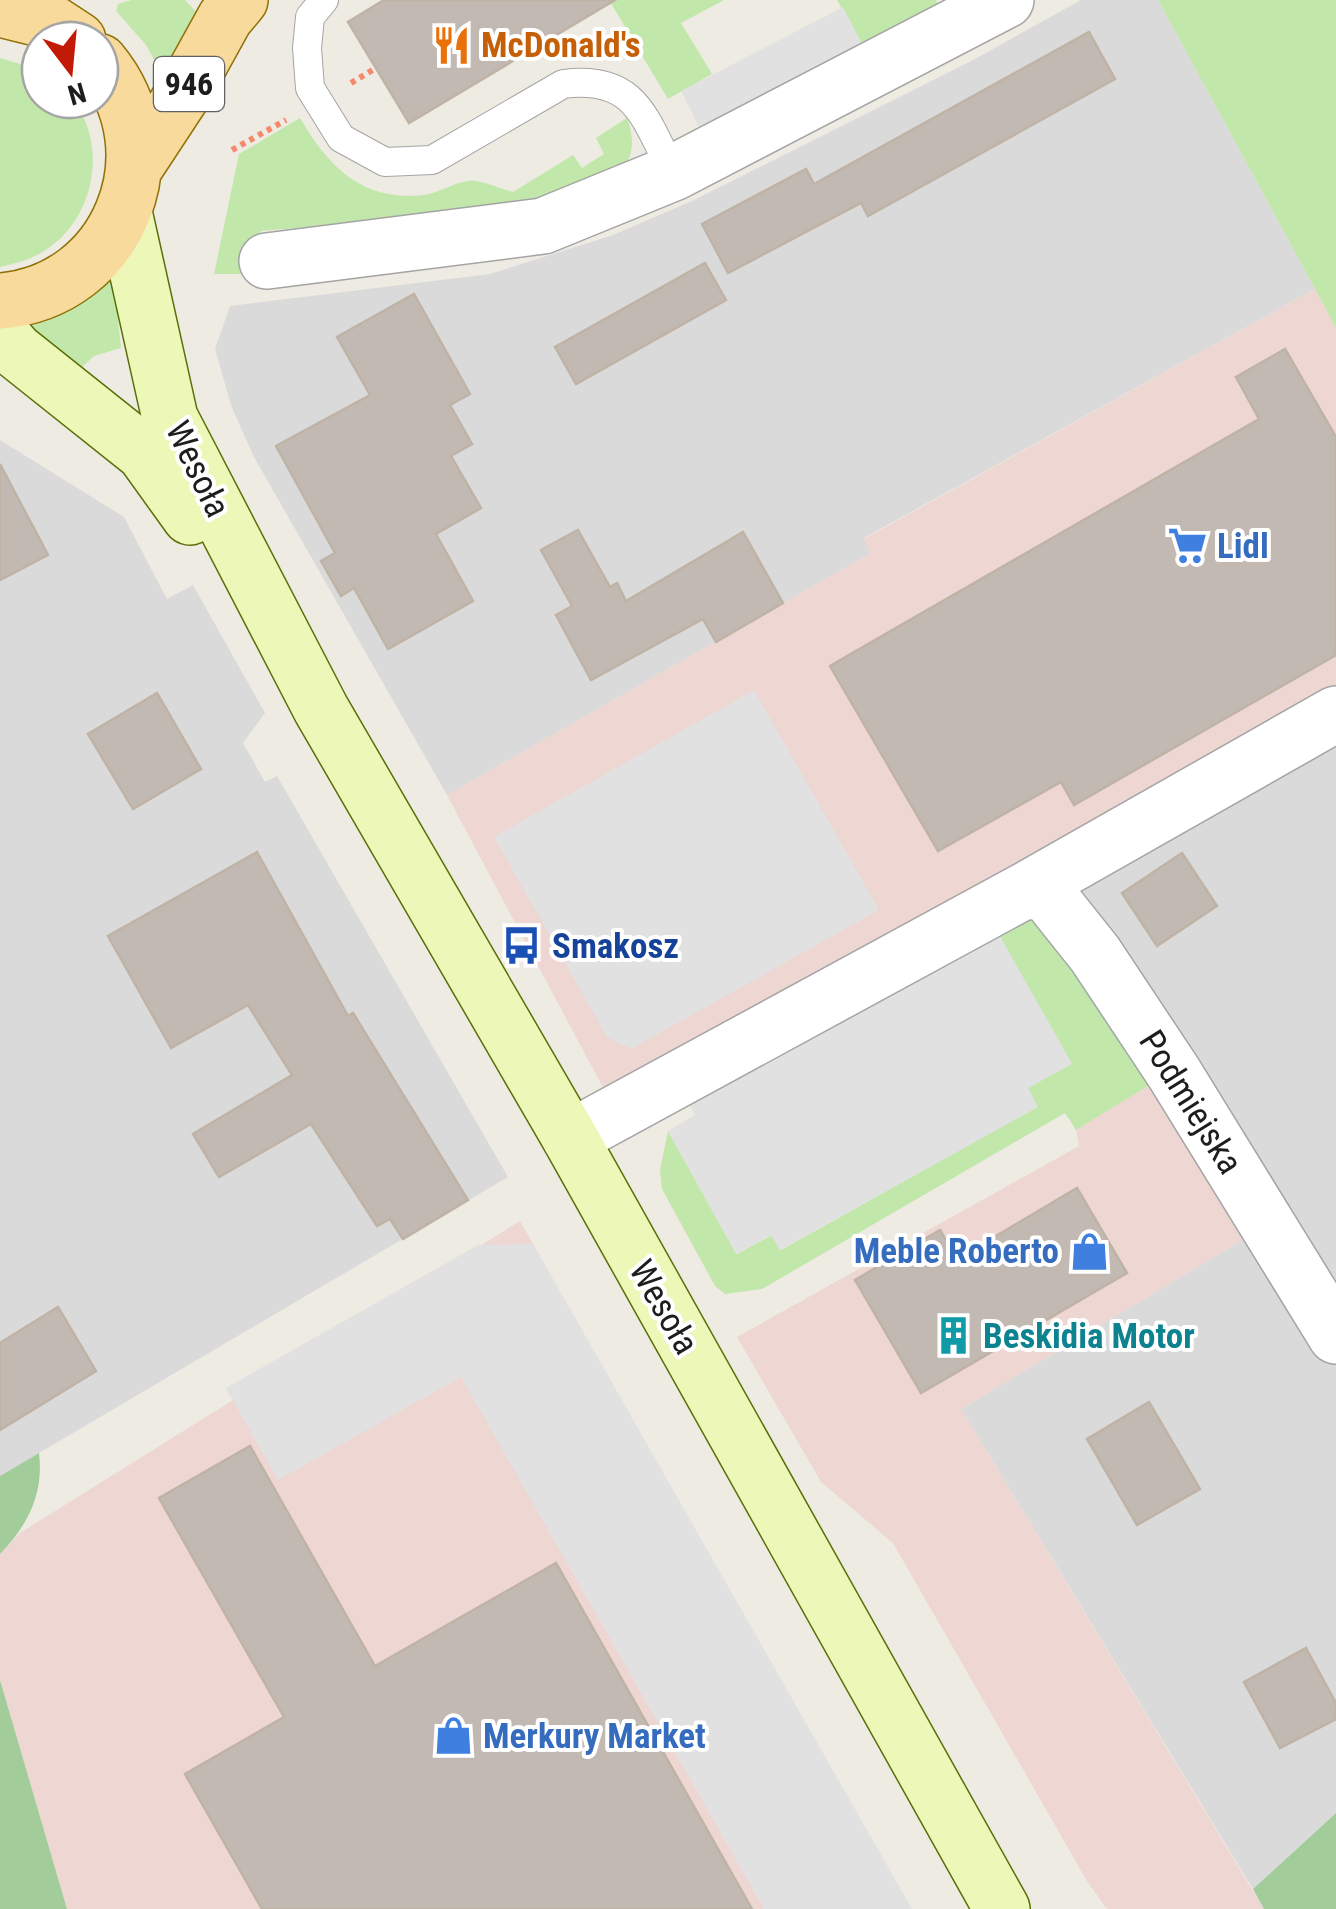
<svg xmlns="http://www.w3.org/2000/svg" width="1336" height="1909" viewBox="0 0 1336 1909" font-family="'Roboto Condensed',sans-serif">
<rect width="100%" height="100%" fill="#eeebe3"/>
<path fill="#dbdada" d="M1081,0h77l157,289 -451,249 7,15 -424,242 -193,-338 -22,-49 -17,-59 15,-43 260,-32 123,-39 81,-35 279,-140z
M0,440l124,77 43,82 26,-14 72,128 -22,30 22,39 12,-6 231,401 -508,299z
M1336,727v1086l-83,76 -292,-480 293,-176 -181,-349z"/>
<path fill="#eed6d2" d="M1315,289l21,39v361l-728,408 -161,-302 424,-242 -7,-14z
M1158,1080l96,153 -293,176 303,500h-157l-20,-28 -194,-338 -72,-61 -84,-145 342,-191 -3,-16z
M520,1221l388,688h-841l-67,-229v-126l20,-21z"/>
<path fill="#c1e7aa" d="M132,0h53l18,19 -36,64 -21,-38 -30,-34 2,-7z
M609,0h115l-43,23 31,51 -44,25z
M837,0h99l5,10 -77,38z
M1158,0h178v328l-21,-39z
M0,58l40,12v30h33c36,46 21,121 -29,151 -14,9 -28,12 -44,16z
M300,118c28,48 62,84 124,77 15,-2 29,-12 44,-14 13,-2 32,8 45,11l60,-37 9,13 22,-14 -8,-16 31,-20c6,17 9,36 -5,50 -45,42 -290,56 -361,63l-15,43h-32l25,-120z
M108,279l7,11 6,58 -27,8 -15,14 -62,-45z
M1039,909l119,171 -82,50 -11,-17 -303,176 -37,5 -10,-8 -53,-97 -2,-19 8,-39 69,123 35,-19 9,15 256,-143 -9,-19 -37,-168z"/>
<path fill="#a2cc99" d="M39,1453c5,41 -11,72 -39,101v-78z
M0,1680l67,229h-67z
M1336,1813v96h-72l-11,-20z"/>
<path fill="#e1e1e1" d="M843,7l21,41 -163,83 -20,-40z
M754,690l125,220 -248,139 -24,-12 -113,-200z
M991,920l81,144 -44,24 10,19 -258,143 -9,-15 -35,19 -68,-123 27,-16 -13,-23z
M533,1244l379,665h-148l-303,-532 -183,103 -52,-92 252,-143z"/>
<path fill="#c2bab2" stroke="#bfb3a6" stroke-width="2.5" d="M384,0h231l-206,123 -61,-101z
M1089,32l26,47 -247,137 -7,-13 -133,70 -26,-49 104,-55 8,15z
M705,263l21,37 -150,84 -21,-37z
M414,294l56,100 -20,11 22,39 -21,12 30,52 -45,26 37,67 -85,48 -34,-61 -13,8 -20,-35 14,-8 -59,-107 94,-51 -33,-58z
M1285,349l51,88v218l-262,150 -13,-23 -123,69 -108,-185 429,-247 -23,-42z
M0,464l48,91 -48,25z
M578,530l32,57 7,-4 9,18 117,-69 40,71 -67,39 -13,-23 -112,61 -35,-65 16,-9 -31,-56z
M157,693l44,76 -68,40 -45,-75z
M257,852l91,164 5,-3 115,187 -65,39 -13,-20 -13,7 -66,-102 -92,53 -26,-43 99,-59 -44,-70 -77,43 -63,-112z
M1182,853l35,53 -60,40 -35,-53z
M1077,1188l50,85 -206,120 -66,-113 85,-50 17,29z
M58,1307l38,64 -96,59v-87z
M1149,1402l51,87 -63,36 -50,-86z
M250,1446l125,220 181,-103 196,346h-490l-77,-135 99,-57 -125,-219z
M1306,1648l30,55v16l-56,29 -36,-66z"/>
<g fill="none" stroke-linecap="round" stroke-linejoin="round">
<defs>
<path id="lane" d="M324,0l-14,17 -3,31 3,40 31,50 44,24 47,-2 131,-76c73,-10 82,35 110,89"/>
<path id="street" d="M267,261l276,-35 130,-53 333,-173
M1026,890l310,-176
M570,1138l456,-248 22,5 47,59 79,119 162,263"/>
<path id="secondary" d="M124,212l46,206 151,291 249,429 432,771
M0,333l16,18 128,102 46,64"/>
<path id="primary" d="M0,9l49,12 29,19
M135,167l48,-73 42,-76 15,-18
M0,301c119,-9 175,-149 100,-239"/>
</defs>
<use href="#lane" stroke="#a4a4a4" stroke-width="30"/>
<use href="#street" stroke="#a4a4a4" stroke-width="58"/>
<use href="#secondary" stroke="#596f08" stroke-width="58"/>
<use href="#primary" stroke="#907105" stroke-width="58"/>
<path stroke="#f5896d" stroke-width="6" stroke-dasharray="5 5" stroke-linecap="butt" d="M351,83l25,-15
M232,150l54,-30"/>
<use href="#lane" stroke="#fff" stroke-width="28"/>
<use href="#street" stroke="#fff" stroke-width="55"/>
<use href="#secondary" stroke="#edf7b7" stroke-width="55"/>
<use href="#primary" stroke="#f8da9d" stroke-width="55"/>
</g>
<defs>
<symbol id="restaurant-bare" viewBox="-9 -9 18 18"><path d="M-5-6h1v4h1v-4h1v4h1v-4h1v5L-1.5 .5V6h-2V.5L-5-1ZM5-6V6H3V1.5H1.5Q1.5-4 5-6Z" fill="#e8710a" stroke="#fff" stroke-width="2.5" paint-order="stroke"/></symbol>
<symbol id="supermarket-bare" viewBox="-9 -9 18 18"><path d="M-6-5.5h2.5l.6 2H6L4.5 2H-2.5L-4.4-4H-6ZM-1.5 3.2a1.3 1.3 0 1 0 .1 0ZM3 3.2a1.3 1.3 0 1 0 .1 0Z" fill="#3f7fe0" stroke="#fff" stroke-width="2.5" paint-order="stroke"/></symbol>
<symbol id="bus-bare" viewBox="-9 -9 18 18"><path d="M-5-6H5V4H4V6H2V4H-2V6H-4V4H-5ZM-3.5-4V0h7V-4ZM-3.5 1.2v1.5H-2V1.2ZM2 1.2v1.5H3.5V1.2Z" fill="#1a4fb4" stroke="#fff" stroke-width="2.5" paint-order="stroke"/></symbol>
<symbol id="shop-bare" viewBox="-9 -9 18 18"><path d="M-5-2.5h2.3a2.7 3.5 0 0 1 5.4 0H5L5.5 6h-11ZM-1.5-2.5h3a1.5 2.3 0 0 0-3 0Z" fill="#3f7fe0" stroke="#fff" stroke-width="2.5" paint-order="stroke"/></symbol>
<symbol id="building-bare" viewBox="-9 -9 18 18"><path d="M-4-6H4V6H1V3H-1V6H-4ZM-2.5-4.3h1.7v1.8h-1.7ZM.8-4.3h1.7v1.8H.8ZM-2.5-1h1.7V.8h-1.7ZM.8-1h1.7V.8H.8Z" fill="#0f9aa8" stroke="#fff" stroke-width="2.5" paint-order="stroke"/></symbol>
</defs>
<g fill-rule="evenodd">
<use href="#restaurant-bare" x="424" y="18" width="55" height="55"/>
<use href="#supermarket-bare" x="1160" y="518" width="55" height="55"/>
<use href="#bus-bare" x="494" y="918" width="55" height="55"/>
<use href="#shop-bare" x="1062" y="1224" width="55" height="55"/>
<use href="#building-bare" x="926" y="1308" width="55" height="55"/>
<use href="#shop-bare" x="426" y="1708" width="55" height="55"/>
</g>
<g text-anchor="middle" stroke-width="8" stroke-linejoin="round" paint-order="stroke">
<rect fill="#fff" stroke="#616161" stroke-width="2.5" x="154" y="57" width="70" height="54" rx="8"/>
<g font-size="32" font-weight="bold" fill="#1d1d1d">
<text x="189" y="95">946</text>
</g>
<g font-size="35" font-weight="bold" fill="#c56008" stroke="#fff" text-anchor="start">
<text x="481" y="57">McDonald's</text>
</g>
<g font-size="35" fill="#1d1d1d" stroke="#fff">
<text transform="translate(198 469) rotate(64)" y="12">Wesoła</text>
<text transform="translate(1191 1102) rotate(58)" y="12">Podmiejska</text>
<text transform="translate(664 1307) rotate(60)" y="12">Wesoła</text>
</g>
<g font-size="35" font-weight="bold" fill="#366cbe" stroke="#fff" text-anchor="start">
<text x="1217" y="558">Lidl</text>
<text x="1059" y="1263" text-anchor="end">Meble Roberto</text>
<text x="483" y="1748">Merkury Market</text>
</g>
<g font-size="35" font-weight="bold" fill="#164399" stroke="#fff" text-anchor="start">
<text x="552" y="958">Smakosz</text>
</g>
<g font-size="35" font-weight="bold" fill="#0d838f" stroke="#fff" text-anchor="start">
<text x="983" y="1348">Beskidia Motor</text>
</g>
</g>
<g transform="translate(70 70) rotate(164)"><circle r="48" fill="#ffffff" stroke="#a5a5a5" stroke-width="2.5"/>
<path d="M0-8L18 38L0 25L-18 38Z" fill="#c31a07"/>
<text y="-15" font-size="28" font-weight="bold" text-anchor="middle" fill="#1d1d1d">N</text>
</g>
</svg>
